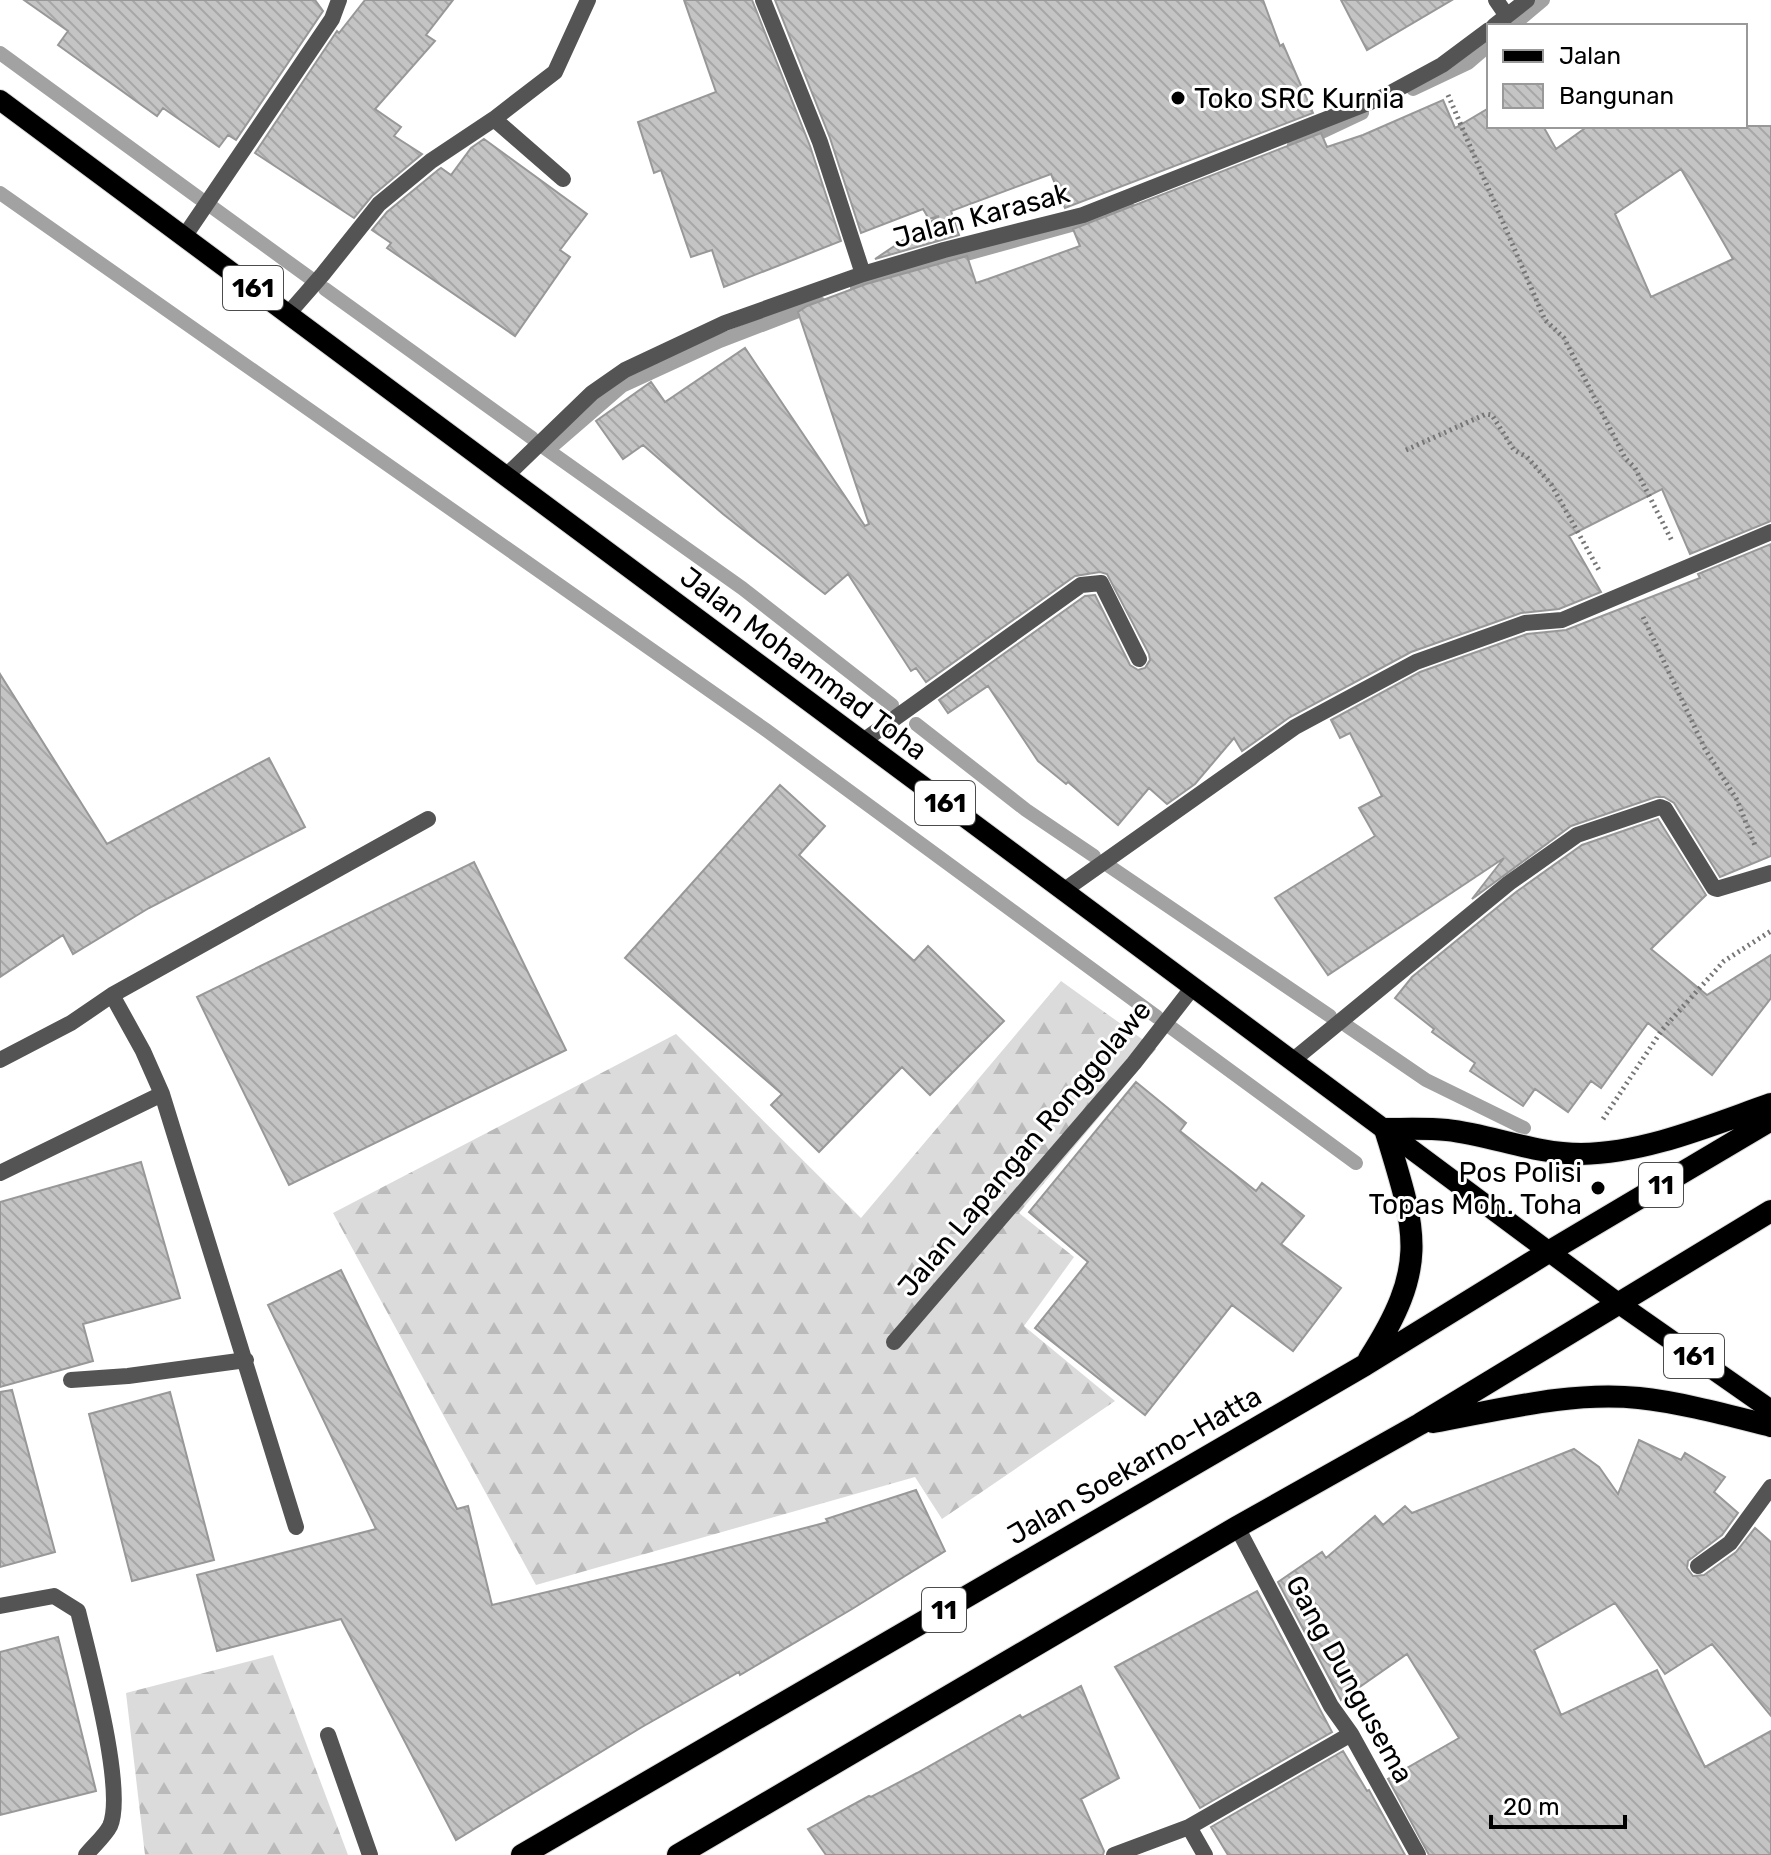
<svg xmlns="http://www.w3.org/2000/svg" width="1771" height="1855" viewBox="0 0 1771 1855" font-family="Rubik,sans-serif">
<defs>
<pattern id="forest-firs" width="22" height="20" patternUnits="userSpaceOnUse" patternTransform="scale(2)"><rect width="22" height="20" fill="#dbdbdb"/><path d="M5 1l3.5 6h-7zM16 11l3.5 6h-7z" fill="#bababa"/></pattern>
<pattern id="building-back-hatch" width="6" height="6" patternUnits="userSpaceOnUse" patternTransform="scale(2)"><rect width="6" height="6" fill="#c4c4c4"/><path d="M-1 5l2 2M0 0l6 6M5-1l2 2" fill="none" stroke="#a7a7a7"/></pattern>
</defs>
<rect width="100%" height="100%" fill="#fff"/>
<path fill="url(#forest-firs)" d="M1061,981l95,68 -137,164 55,44 -50,69 91,75 -173,118 -27,-42 -379,108 -203,-372 343,-179 185,184z
M273,1655l75,200h-203l-19,-162z"/>
<g fill="none" stroke-linecap="round" stroke-linejoin="round">
<path stroke="#a2a2a2" stroke-width="14" d="M1512,26l31,-26
M0,53l199,145
M1413,89l55,-26 21,-18
M1294,145l68,-32
M0,193l766,537 391,287
M212,207l98,71
M857,288l37,-14 235,-65
M325,289l207,149
M542,446l200,142 150,117
M548,450l74,-64 98,-45 99,-38
M916,724l110,86 68,46
M1109,866l221,150
M1169,1026l187,137
M1347,1026l79,54 98,48"/>
</g>
<path fill="url(#building-back-hatch)" stroke="#989898" stroke-width="2" fill-rule="evenodd" d="M24,0h291l8,11 -87,129 -8,-5 -9,12 -56,-39 -6,8 -99,-71 10,-14z
M365,0h88l-27,35 9,6 -60,68 26,18 -7,9 28,18 -50,42 -18,22 -99,-65 82,-122 2,2z
M684,0h68l58,146 31,95 -117,46 -12,-37 -21,7 -30,-87 -7,3 -16,-51 78,-30z
M775,0h488l17,46 3,-2 30,69 -248,95 -14,-34 -100,37 8,24 -84,24 64,-43 -10,3 -6,-10 -62,24 -31,-95z
M1341,0h111l-85,50z
M1443,100l12,28 34,-20v18h54l13,23 32,-23h183v395l-81,33 -28,-65 -93,47 32,56 -42,17 -38,4 -110,39 -121,65 -48,34 -8,-13 -39,46 -28,20 -18,-16 -31,37 -50,-43 -2,2 -28,-23 -50,-75 -40,27 -9,-13 146,-104 10,-1 35,70 8,5 7,-2 5,-8 -1,-6 -42,-80 -7,-2 -25,4 -149,106 -10,-14 -5,3 -63,-97 -23,20 -102,-80 -80,-69 -20,14 -27,-38 55,-39 14,20 80,-54 120,178 4,-2 -71,-212 9,-6 59,-22 101,-28 9,27 12,-4 92,-33 -7,-17 248,-96 6,14 36,-12zM1681,169l52,90 -82,38 -36,-83z
M484,139l103,75 -27,36 10,7 -55,79 -128,-88 4,-5 -19,-13 15,-18 51,-42 3,-2 10,7 20,-27z
M1771,544v312l-51,21 -46,-74 -10,-6h-8l-85,29 -99,73 32,-41 -176,117 -53,-77 100,-62 -16,-28 23,-12 -32,-63 -10,5 -9,-18 89,-48 107,-38 39,-4 134,-52 -2,-4z
M0,674l107,170 162,-86 36,69 -156,81 -76,46 -10,-19 -63,42z
M780,785l45,41 -26,29 115,106 14,-15 76,75 -74,74 -28,-28 -83,85 -48,-47 11,-11 -157,-136z
M1658,819l48,76 -55,54 56,46 64,-40v43l-59,77 -64,-52 -47,65 -10,-7 -23,31 -33,-23 -12,17 -53,-35 5,-8 -43,-31 2,-3 -39,-31 17,-21 104,-85 66,-47z
M474,862l92,188 -277,135 -92,-188z
M1136,1082l50,41 -6,8 76,60 6,-8 42,33 -23,28 60,44 -48,63 -61,-46 -87,110 -110,-87 53,-66 -59,-50z
M141,1162l39,136 -97,26 10,37 -93,26v-185z
M341,1270l116,239 11,-3 24,99 181,-43 155,-40 -2,-3 90,-29 29,61 -93,58 -112,66 -1,-3 -97,55 -186,113 -115,-221 -124,32 -20,-76 179,-46 -108,-224z
M12,1390l43,162 -55,15v-175z
M170,1392l44,168 -82,21 -43,-167z
M1639,1440l42,20 4,-7 40,24 -11,15 24,21 -16,22 -34,26 -1,7 6,8 11,-1 32,-23 19,-24 16,14v174l-59,-72 -47,30 -50,-71 -81,47 27,65 96,-45 48,97 66,-36v124h-342l-41,-76 71,-41 -52,-84 -66,46 -63,-118 44,-30 4,6 49,-42 8,9 22,-19 7,7 162,-64 25,18 19,27z
M1257,1591l75,141 -132,76 -85,-141z
M58,1637l38,154 -96,24v-163z
M1081,1686l38,92 -38,21 23,52 -1,4h-277l-18,-26 61,-33 2,1 46,-24 103,-58 2,3z
M1343,1751l24,40 2,-1 36,65h-177l-17,-28z"/>
<g fill="none" stroke-linecap="round" stroke-linejoin="round">
<defs>
<path id="primary" d="M0,100l1618,1203 153,107"/>
<path id="trunk" d="M1369,1359c61,-95 47,-128 16,-230 20,0 42,-1 62,1 45,5 88,24 134,24 65,-1 130,-29 190,-50
M1433,1422c67,-12 137,-31 206,-24 40,4 92,18 132,28
M522,1855l843,-490 185,-114 221,-131
M678,1855l559,-328 183,-103 351,-213"/>
</defs>
<use href="#primary" stroke="#dbdbdb" stroke-width="22"/>
<use href="#trunk" stroke="#dbdbdb" stroke-width="24"/>
<path stroke="#767676" stroke-width="5" stroke-dasharray="2 4" stroke-linecap="butt" d="M1448,95l97,225 19,18 61,120 10,10 37,73
M1406,450l80,-36 6,1 22,35 13,7 24,27 49,88
M1643,617l62,132 32,51 19,48
M1603,1119l59,-89 62,-69 47,-30"/>
<path stroke="#545454" stroke-width="16" d="M494,119l69,60
M288,314l35,-40 56,-70 52,-43 63,-42 61,-47 33,-72
M863,741l218,-156 20,-2 38,76
M112,995l316,-176
M0,1060l71,-37 41,-28 31,56 19,43
M0,1173l162,-79 134,433
M894,1342l240,-279 59,-76
M71,1380l57,-4 118,-16
M0,1606l54,-10 24,15c10,42 48,179 32,215 -5,10 -17,20 -24,29
M328,1735l42,120"/>
<path stroke="#545454" stroke-width="16" d="M763,0l57,142 43,132
M1496,0l11,16
M1494,26l33,-26
M184,237l148,-218 7,-19
M506,476l86,-83 33,-23 100,-47 138,-49 81,-24 139,-35 300,-118 59,-32 47,-35
M1063,891l232,-164 121,-65 109,-39 37,-3 209,-88
M1292,1061l217,-178 68,-48 83,-28 5,2 49,79 3,1 54,-16
M1237,1527l94,179 20,28 67,121
M1698,1566l32,-23 41,-56
M1189,1827l16,28
M1114,1855l75,-28 162,-93"/>
<use href="#primary" stroke="#000" stroke-width="20"/>
<use href="#trunk" stroke="#000" stroke-width="22"/>
</g>
<g fill="#000" stroke="#fff" stroke-width="3">
<circle cx="1178" cy="98" r="8"/>
<circle cx="1598" cy="1188" r="8"/>
</g>
<g text-anchor="middle" stroke-width="6" stroke-linejoin="round" paint-order="stroke">
<g fill="#fff" stroke="#4c4c4c" stroke-width="2">
<rect x="223" y="266" width="60" height="44" rx="6"/>
<rect x="915" y="781" width="60" height="44" rx="6"/>
<rect x="1639" y="1163" width="44" height="44" rx="6"/>
<rect x="1664" y="1334" width="60" height="44" rx="6"/>
<rect x="922" y="1588" width="44" height="44" rx="6"/>
</g>
<g font-size="26" font-weight="bold" fill="#000">
<text x="253" y="297">161</text>
<text x="945" y="812">161</text>
<text x="1661" y="1194">11</text>
<text x="1694" y="1365">161</text>
<text x="944" y="1619">11</text>
</g>
<g font-size="28" fill="#000" stroke="#fff" text-anchor="start">
<text x="1194" y="108">Toko SRC Kurnia</text>
<text x="1582" y="1182" text-anchor="end">Pos Polisi<tspan x="1582" dy="32">Topas Moh. Toha</tspan></text>
</g>
<g font-size="28" fill="#000" stroke="#fff">
<text transform="translate(981 215) rotate(-15)" y="10">Jalan Karasak</text>
<text transform="translate(804 663) rotate(37)" y="10">Jalan Mohammad Toha</text>
<text transform="translate(1024 1148) rotate(-50)" y="10">Jalan Lapangan Ronggolawe</text>
<text transform="translate(1134 1465) rotate(-30)" y="10">Jalan Soekarno-Hatta</text>
<text transform="translate(1350 1679) rotate(61)" y="10">Gang Dungusema</text>
</g>
</g>
<rect x="1487" y="24" width="260" height="104" fill="#ffffff" stroke="#999999" stroke-width="2"/>
<rect x="1503" y="50" width="40" height="12" fill="#000000" stroke="#999999" stroke-width="2"/>
<text x="1559" y="64" font-size="24" fill="#000000">Jalan</text>
<rect x="1503" y="84" width="40" height="24" fill="url(#building-back-hatch)" stroke="#999999" stroke-width="2"/>
<text x="1559" y="104" font-size="24" fill="#000000">Bangunan</text>
<path d="M1491 1815v12h134v-12" fill="none" stroke="#000000" stroke-width="4"/>
<text x="1503" y="1815" font-size="24" fill="#000000" stroke="#ffffff" stroke-width="6" paint-order="stroke">20 m</text>
</svg>
